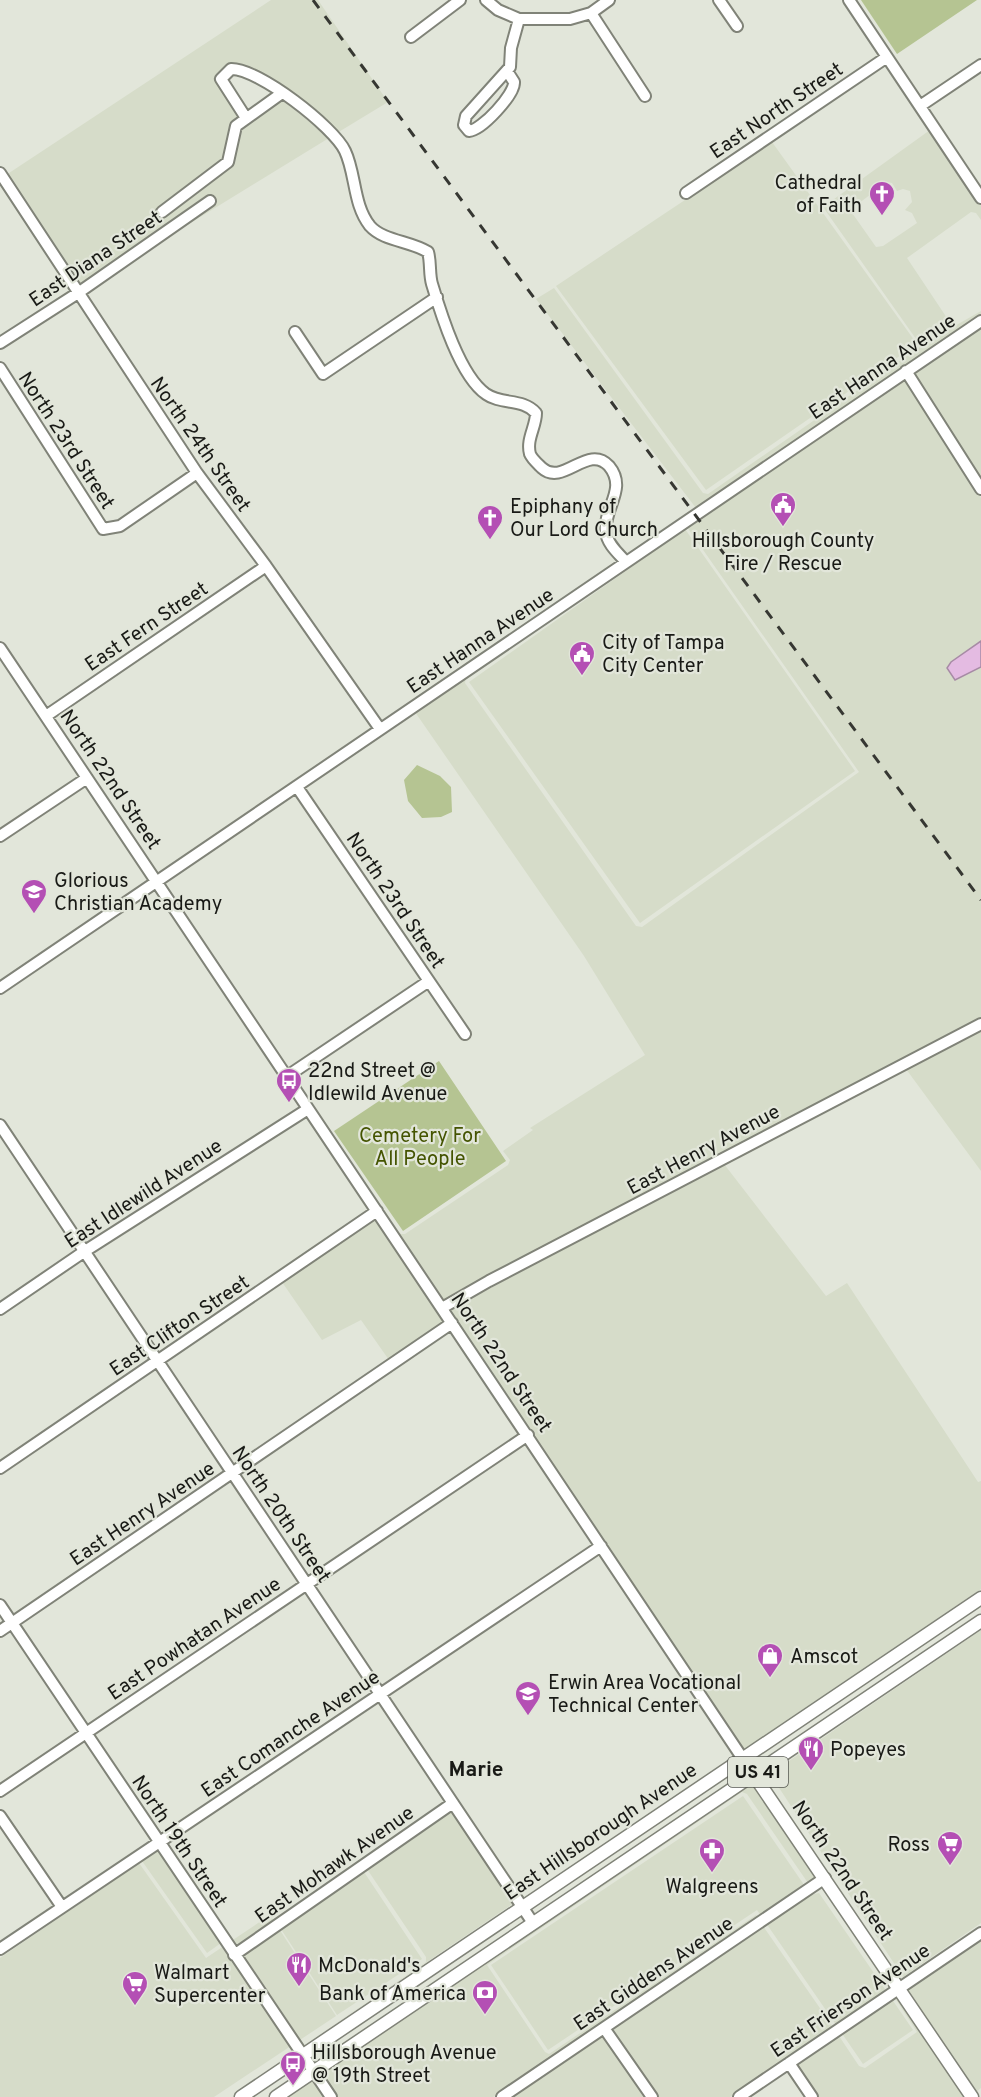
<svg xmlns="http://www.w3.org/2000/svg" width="981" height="2097" viewBox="0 0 981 2097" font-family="Overpass,sans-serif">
<rect width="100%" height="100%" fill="#e2e6da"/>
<path fill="#d6dcc9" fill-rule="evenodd" d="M271,0h47l70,102 -51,31 -91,-65 -11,-5 -7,1 -11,12 23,40 -8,8 -9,35 -68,51 6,8 70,-52 10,-37 41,-30 47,39 -171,105 58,-40 -6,-8 -131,91 -73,-111z
M930,130l51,76v14l-5,-7 -5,-1 -64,46 46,69 28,-16v4l-285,193 -160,-209 18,-11 149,205 5,1 213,-148 -98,-139zM883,181l9,2 5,8 6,-2 7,2 2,11 -7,8 7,3 5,10 -34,23 -7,1 -26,-37 25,-19v-6z
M772,142l145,202 -211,146 -150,-204z
M981,327v154l-68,-108z
M905,378l76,120v143l-25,38 25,-12v351l-495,259 -43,25 -50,-75 8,7h4l103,-69 2,-5 -7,-9 30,-21 -3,-2 115,-73 -61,-99 -169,-244 90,-61 -39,27 -1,5 171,243 6,1 217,-155 -172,-245z
M685,529l170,242 -215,152 -171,-241z
M981,1030v141l-75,-102z
M724,1164l102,132 21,-13 131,199 3,-1v108l-238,161 -294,-440z
M374,1219l72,102 -57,39 -28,-40 -39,20 -40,-58z
M981,1630v293l-78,54 -133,-203z
M754,1782l64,95 -10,6 -61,-89 -5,-2 -255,173 58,87 4,2 207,-139 2,3 -265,179h-156l-16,-23z
M743,1796l68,99 8,-2 94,137 -50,34 -106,-154 -209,140 -57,-85z
M452,1810l62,93 -213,144 125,-85v-5l-59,-88z
M159,1850l62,93 -14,10 -65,-92z
M139,1863l67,95 64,-43 66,101 -122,81h-214v-139z
M362,1869l60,90 -85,56 -58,-89z
M763,1926l70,101 -103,70h-73l-46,-68z
M981,1939v149l-6,5 -69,-102z
M898,1996l69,101h-149l-22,-32 43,-29 20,30 6,2 52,-36 -22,-34z
M604,2034l42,63h-135z
M314,2079l12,18h-39z"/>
<path fill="#b5c492" d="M861,0h116l-80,54z
M417,765l23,11 11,11 1,25 -11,5 -19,1 -14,-17 -4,-21z
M439,1061l67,100 -103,70 -69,-100z"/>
<path fill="#e4bbe2" stroke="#a78ba5" stroke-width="1.5" d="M981,641v26l-26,13 -8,-12 4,-6z"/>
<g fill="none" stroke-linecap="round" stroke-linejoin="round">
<defs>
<path id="minor" d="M486,0l12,10 21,9h51l21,-6 18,-13
M719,0l18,26
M849,0l132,198
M591,13l54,83
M411,37l49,-37
M507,71l7,11c1,12 -32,48 -45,49l-5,-6 2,-9 44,-49 1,-19 8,-29
M920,106l61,-41
M246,118l-25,-39 10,-10c27,-1 103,58 114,82 11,23 8,54 25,75 13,15 41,15 58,26 3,10 1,22 4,32 9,30 28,92 54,110 15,11 37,4 50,19 0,14 -10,26 -6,41 2,5 8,10 12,14 21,19 46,-25 67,-2 19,23 -6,42 -3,66 1,12 13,22 20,30
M0,173l197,300 69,93 114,163
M686,193l201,-136
M162,212l66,-50 8,-36 46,-33
M295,332l28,42 114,-77
M0,343l78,-50 132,-92
M0,368l103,161 17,-3 77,-53
M906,371l75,118
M0,648l743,1111
M46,716l220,-150
M297,787l168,247
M0,836l87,-58
M0,988l981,-667
M286,1077l143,-96
M0,1125l533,798
M442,1308l47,-27 492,-257
M0,1309l85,-58 223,-142
M0,1468l377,-257
M0,1605l331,492
M0,1631l452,-308
M0,1791l528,-356
M0,1816l62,91
M0,1949l601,-403
M234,1955l219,-152
M604,2028l48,69
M789,2063l23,34
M502,2097l323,-219
M739,2097l242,-164"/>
<path id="major" d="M743,1759l229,338
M241,2097l740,-499
M276,2097l705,-476"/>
</defs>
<use href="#minor" stroke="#808378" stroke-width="14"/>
<use href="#major" stroke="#808378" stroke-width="15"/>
<use href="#minor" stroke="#fff" stroke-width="10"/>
<use href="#major" stroke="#fff" stroke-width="12"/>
<path stroke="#363732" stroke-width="3" stroke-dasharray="10 10" stroke-linecap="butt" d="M313,0l668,900"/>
</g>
<defs>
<symbol id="church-pin" viewBox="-11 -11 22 30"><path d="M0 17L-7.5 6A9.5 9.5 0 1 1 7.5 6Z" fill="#b44fb4" stroke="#e2e6da"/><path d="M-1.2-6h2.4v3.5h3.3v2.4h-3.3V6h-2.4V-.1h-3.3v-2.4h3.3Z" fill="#fff"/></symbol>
<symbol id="civic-pin" viewBox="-11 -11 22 30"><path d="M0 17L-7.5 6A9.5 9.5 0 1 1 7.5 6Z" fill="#b44fb4" stroke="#e2e6da"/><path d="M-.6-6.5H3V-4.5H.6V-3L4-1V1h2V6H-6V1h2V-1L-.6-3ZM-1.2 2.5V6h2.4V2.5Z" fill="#fff"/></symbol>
<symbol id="school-pin" viewBox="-11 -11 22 30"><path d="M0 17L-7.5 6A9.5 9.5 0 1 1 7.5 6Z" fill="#b44fb4" stroke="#e2e6da"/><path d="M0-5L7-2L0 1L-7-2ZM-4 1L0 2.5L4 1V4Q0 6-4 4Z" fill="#fff"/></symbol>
<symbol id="bus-pin" viewBox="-11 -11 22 30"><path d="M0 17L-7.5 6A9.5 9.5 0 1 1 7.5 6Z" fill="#b44fb4" stroke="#e2e6da"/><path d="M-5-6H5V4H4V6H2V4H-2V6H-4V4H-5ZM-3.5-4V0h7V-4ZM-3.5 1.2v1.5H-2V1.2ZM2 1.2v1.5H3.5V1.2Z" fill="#fff"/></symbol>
<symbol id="shop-pin" viewBox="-11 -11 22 30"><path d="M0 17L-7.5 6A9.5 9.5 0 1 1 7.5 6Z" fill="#b44fb4" stroke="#e2e6da"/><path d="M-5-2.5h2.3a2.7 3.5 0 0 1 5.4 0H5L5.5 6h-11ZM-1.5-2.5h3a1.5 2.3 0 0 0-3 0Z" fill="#fff"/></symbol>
<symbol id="restaurant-pin" viewBox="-11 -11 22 30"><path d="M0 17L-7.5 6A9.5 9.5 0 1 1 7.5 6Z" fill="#b44fb4" stroke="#e2e6da"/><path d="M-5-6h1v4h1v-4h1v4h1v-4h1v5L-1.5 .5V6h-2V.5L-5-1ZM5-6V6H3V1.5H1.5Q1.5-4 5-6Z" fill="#fff"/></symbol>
<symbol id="supermarket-pin" viewBox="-11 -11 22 30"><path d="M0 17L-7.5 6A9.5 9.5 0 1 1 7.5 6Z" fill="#b44fb4" stroke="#e2e6da"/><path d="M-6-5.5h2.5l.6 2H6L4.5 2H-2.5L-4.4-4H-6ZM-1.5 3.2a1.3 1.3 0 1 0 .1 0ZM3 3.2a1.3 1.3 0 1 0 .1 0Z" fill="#fff"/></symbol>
<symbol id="pharmacy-pin" viewBox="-11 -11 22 30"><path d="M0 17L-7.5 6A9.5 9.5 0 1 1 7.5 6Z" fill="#b44fb4" stroke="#e2e6da"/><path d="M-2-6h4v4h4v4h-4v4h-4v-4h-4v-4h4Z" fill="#fff"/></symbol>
<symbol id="bank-pin" viewBox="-11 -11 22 30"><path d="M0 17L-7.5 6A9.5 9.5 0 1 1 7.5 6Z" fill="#b44fb4" stroke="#e2e6da"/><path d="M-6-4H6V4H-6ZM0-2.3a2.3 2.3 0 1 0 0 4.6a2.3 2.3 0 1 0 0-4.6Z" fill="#fff"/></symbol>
</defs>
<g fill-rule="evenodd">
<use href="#church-pin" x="867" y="179" width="30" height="40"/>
<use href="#civic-pin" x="768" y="490" width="30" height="40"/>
<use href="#church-pin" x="475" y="503" width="30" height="40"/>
<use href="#civic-pin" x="567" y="639" width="30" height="40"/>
<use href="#school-pin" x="19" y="877" width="30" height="40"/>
<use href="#bus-pin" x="274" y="1066" width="30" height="40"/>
<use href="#shop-pin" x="755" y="1641" width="30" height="40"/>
<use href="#school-pin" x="513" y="1679" width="30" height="40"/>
<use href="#restaurant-pin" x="796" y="1734" width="30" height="40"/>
<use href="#supermarket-pin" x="935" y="1829" width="30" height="40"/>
<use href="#pharmacy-pin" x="697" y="1836" width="30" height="40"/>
<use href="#restaurant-pin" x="284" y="1950" width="30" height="40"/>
<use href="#supermarket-pin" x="120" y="1969" width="30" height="40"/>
<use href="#bank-pin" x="470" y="1978" width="30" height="40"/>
<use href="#bus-pin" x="278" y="2049" width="30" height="40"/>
</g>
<g text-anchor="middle" stroke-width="4.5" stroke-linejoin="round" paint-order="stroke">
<rect fill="#e2e6da" stroke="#555751" stroke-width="1.5" x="728" y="1757" width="60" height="30" rx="4.5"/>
<g font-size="18" font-weight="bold" fill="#191a16">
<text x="758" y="1778">US 41</text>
</g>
<g font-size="20" fill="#191a16" stroke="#e2e6da">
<text transform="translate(776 110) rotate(-34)" y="7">East North Street</text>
<text transform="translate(95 258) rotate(-34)" y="7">East Diana Street</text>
<text transform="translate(882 366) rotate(-34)" y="7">East Hanna Avenue</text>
<text transform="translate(67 440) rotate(57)" y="7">North 23rd Street</text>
<text transform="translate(201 444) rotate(55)" y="7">North 24th Street</text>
<text transform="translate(146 626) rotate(-34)" y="7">East Fern Street</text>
<text transform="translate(480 640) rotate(-34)" y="7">East Hanna Avenue</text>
<text transform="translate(111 779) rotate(56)" y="7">North 22nd Street</text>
<text transform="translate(396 900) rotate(56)" y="7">North 23rd Street</text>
<text transform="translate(703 1149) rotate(-28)" y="7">East Henry Avenue</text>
<text transform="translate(143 1193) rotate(-33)" y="7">East Idlewild Avenue</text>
<text transform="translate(179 1325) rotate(-34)" y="7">East Clifton Street</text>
<text transform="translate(502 1362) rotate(56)" y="7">North 22nd Street</text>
<text transform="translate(142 1513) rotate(-34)" y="7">East Henry Avenue</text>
<text transform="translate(282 1514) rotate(56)" y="7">North 20th Street</text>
<text transform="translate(194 1638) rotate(-34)" y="7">East Powhatan Avenue</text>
<text transform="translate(290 1733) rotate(-34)" y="7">East Comanche Avenue</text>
<text transform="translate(600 1831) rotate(-34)" y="7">East Hillsborough Avenue</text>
<text transform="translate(180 1841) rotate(56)" y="7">North 19th Street</text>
<text transform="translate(334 1864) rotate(-35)" y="7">East Mohawk Avenue</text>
<text transform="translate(843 1870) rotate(56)" y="7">North 22nd Street</text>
<text transform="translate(653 1973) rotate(-34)" y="7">East Giddens Avenue</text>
<text transform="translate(850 2000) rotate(-34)" y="7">East Frierson Avenue</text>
</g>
<g font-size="20" fill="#191a16" stroke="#e2e6da" text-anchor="start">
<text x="862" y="189" text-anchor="end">Cathedral<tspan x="862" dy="23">of Faith</tspan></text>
<text x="510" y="513">Epiphany of<tspan x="510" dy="23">Our Lord Church</tspan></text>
<text x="783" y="547" text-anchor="middle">Hillsborough County<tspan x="783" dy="23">Fire / Rescue</tspan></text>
<text x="602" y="649">City of Tampa<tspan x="602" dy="23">City Center</tspan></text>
<text x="54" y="887">Glorious<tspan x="54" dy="23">Christian Academy</tspan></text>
<text x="308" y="1077">22nd Street @<tspan x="308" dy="23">Idlewild Avenue</tspan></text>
<text x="790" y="1663">Amscot</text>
<text x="548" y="1689">Erwin Area Vocational<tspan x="548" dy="23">Technical Center</tspan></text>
<text x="830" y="1756">Popeyes</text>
<text x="930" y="1851" text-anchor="end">Ross</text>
<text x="712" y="1893" text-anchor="middle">Walgreens</text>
<text x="318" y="1972">McDonald's</text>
<text x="154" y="1979">Walmart<tspan x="154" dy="23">Supercenter</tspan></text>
<text x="466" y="2000" text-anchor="end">Bank of America</text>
<text x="312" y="2059">Hillsborough Avenue<tspan x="312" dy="23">@ 19th Street</tspan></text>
</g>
<g font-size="20" fill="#445400" stroke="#e2e6da">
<text x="420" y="1142">Cemetery For<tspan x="420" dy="23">All People</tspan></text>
</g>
<g font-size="21" font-weight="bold" fill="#191a16" stroke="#e2e6da">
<text x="476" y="1776">Marie</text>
</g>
</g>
</svg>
